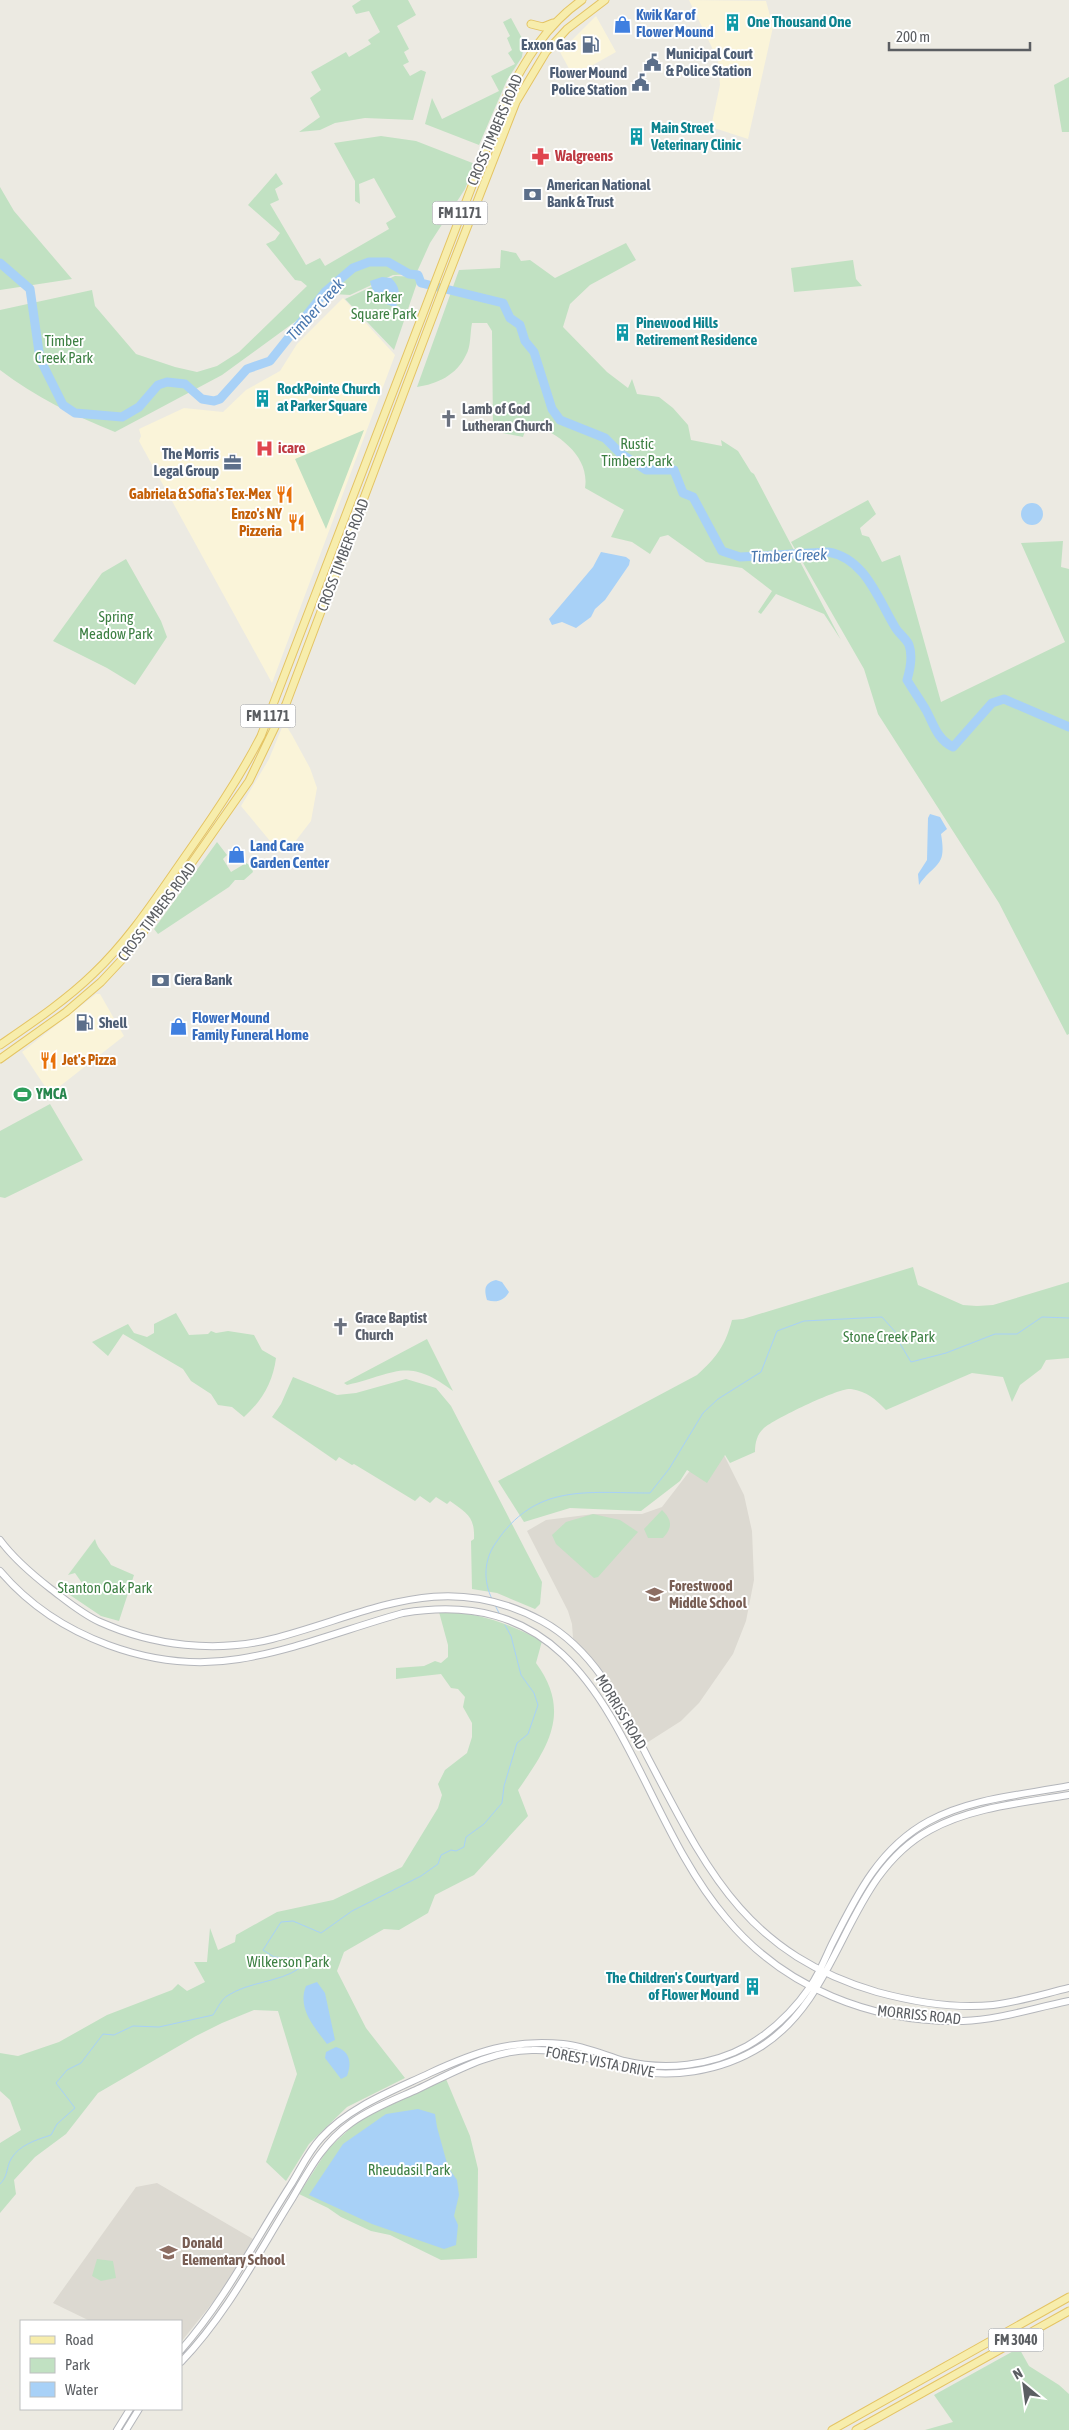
<svg xmlns="http://www.w3.org/2000/svg" width="1069" height="2430" viewBox="0 0 1069 2430" font-family="'Asap Condensed',sans-serif">
<rect width="100%" height="100%" fill="#eceae2"/>
<path fill="#faf4d9" d="M689,0l77,1 7,26 -25,112 -37,-12 9,-42 -2,-25z
M596,16l20,36 -43,24 -13,-24z
M343,298l52,57 -123,328 -133,-242 2,-5 -2,-7 45,-21 39,4 23,-22 34,-19 17,-27z
M283,725l4,2 5,8 18,33 7,20 -6,33 -17,22 -14,10 -39,-47 28,-47z
M96,994h4l24,42 -74,58 -28,-42z"/>
<path fill="#dcd9d1" d="M713,1433l31,62 8,36 2,49 -8,41 -13,33 -34,49 -18,18 -36,23 -29,-52 -22,-31 -21,-23 -1,-14 -4,-13 -41,-80 19,-11 48,-6h48l20,-7 30,-39z
M157,2183l96,56 -27,47 -45,56v-21h-91l-37,-18 83,-116z"/>
<path fill="#c1e1c2" d="M361,0h47l8,15 -19,11 12,23 -5,3 5,10 -6,3 7,11 11,-6 5,2 -13,48 -48,-2 -30,5 -15,7 -21,2 21,-15 -10,-19 11,-8 -10,-18 35,-20 3,5 22,-13 -3,-4 12,-8 -11,-21 -13,3 -4,-8z
M511,18l13,24 -2,15 -15,23 -28,65 -54,-21 7,-26 10,21 57,-28 -8,-15 24,-12 -7,-11 4,-3 -5,-12 3,-2 -7,-14z
M1069,77v55h-7l-8,-47z
M381,136l35,5 59,23 -10,25 -35,54 -14,31 -23,1 -43,20 -17,-1 -111,81 -107,57c-40,-16 -80,-35 -115,-62v-60l92,-20 3,16 41,48 39,13 22,5 20,-6 22,-14 68,-66 -6,-5 -6,-1 -29,-36 9,-4 5,-7 -32,-28 28,-32 7,11 -8,5 4,11 -9,4 36,61 14,-7 5,8 64,-37 -3,-6 10,-6 -22,-39 -15,6 1,20 -5,-3v-20l-21,-38z
M0,187l14,24 58,68 -72,11z
M626,243l10,17 -46,25 -20,19 -7,23 44,45 21,16 4,-9 5,15 22,3 14,11 15,17 3,15 31,6 -1,-6 17,11 13,21 3,2 87,166 -17,-26 -48,-20 -15,20 -3,-2 14,-21 -30,-23 -36,-6 -38,-27 -8,2 -10,17 -18,-12 -21,-5 13,-27 -39,-22c5,-31 -25,-53 -51,-64l-8,4 -3,9 -30,-6 -1,-100 -5,-8h-15c-2,10 -1,24 -6,32 -9,20 -29,29 -49,32l42,-117 41,-2 1,-18 15,3 5,8 9,-1 25,18z
M853,260l3,19 6,7 -68,6 -3,-24z
M395,276l24,1 -25,73 -49,-51z
M364,430l-38,99 -31,-70z
M868,500l8,14 -16,14 2,7 7,2 13,25 18,-7 41,147 124,-60 -44,-99 42,-2 -2,26 8,2v465l-2,1 -68,-132 -121,-189 -14,-45 -73,-127z
M126,559l35,62 6,16 -32,48 -28,-17 -54,-27 49,-68z
M217,842l10,13 -4,4 8,13 15,-9 5,3 2,6 -9,8h-9l-6,7 -71,47 -4,-5z
M50,1104l33,56 -78,38 -5,-1v-66z
M913,1267l5,18 45,20 14,1 16,-1 76,-23v76l-23,2 -5,9 -21,16 -8,17 -9,-25 -31,-4 -86,37c-11,-11 -18,-18 -35,-21 -11,-2 -77,30 -87,39 -7,6 -9,15 -9,24l-25,11 -5,-8 -18,28 -20,-13 -7,11 -39,30 -71,-3 -46,14 -26,-41 199,-106c20,-18 28,-29 35,-55l11,-1z
M176,1313l13,22 19,-1 3,-3 5,2 12,-2 26,4 8,15 14,8c-3,24 -14,43 -32,59l-12,-10 -14,-2 -7,-11 -20,-13 -8,-12 -60,-35 -15,22 -16,-14 36,-18 6,9 13,4 7,-4v-9z
M427,1339l26,52c-46,-35 -58,-17 -106,-6l-3,-2z
M293,1377l44,18 19,-2 50,-14 30,9 15,18 91,176 -2,22 -5,5 -38,-16 -25,-4 -1,-48 3,-2c1,-22 -7,-26 -24,-38l-3,3 -11,-7 -6,6 -10,-7 -5,5 -61,-37 -2,1 -13,-8 -3,4 -64,-44 9,-13z
M662,1510c10,10 11,17 1,28h-15l-4,-9z
M593,1514l27,6 18,12 -40,45 -4,1 -38,-34 -4,-9 14,-13z
M95,1539c3,12 11,16 16,26l23,10 -15,46 -18,-5 -34,-23 7,-2 8,-8 -7,-10 -7,2z
M439,1612c38,-1 70,12 103,29l-6,22c36,49 12,84 -18,127l10,26 -54,59 -39,20 -7,18 -29,17 -15,-1 -40,23 -7,19 29,57 39,50 -58,29 -38,37 -23,37 -20,-19 31,-88 -19,-63 -24,-1 -32,13 -26,13 -98,57 -32,41 -31,23 -21,23 2,14 -16,19v-70l21,-13 -11,-30 -10,-9v-38l18,3 41,-14 48,-27 65,-25 6,-6 9,7 18,-9 -11,-20h13l3,-34 8,22 17,-8 1,-7 41,-23 56,-12 69,-33 36,-59 4,-13 -4,-11 7,-14 22,-17 5,-16v-14l-9,-16 2,-10 -7,-8 -7,-1 -10,-14 -45,5v-11l28,-2 11,-5 6,2 7,-6v-12z
M446,2079l24,57 8,33 -1,89 -36,2 -51,-25 -19,-4 -30,-14 -13,-9 -29,-14 29,-45 31,-29z
M97,2259l16,2 3,17 -15,3 -9,-5z
M1019,2348l10,18 30,19 10,9v36h-144l28,-8 -19,-27z"/>
<path fill="#a8d1f7" d="M382,277l9,1c10,10 9,16 5,29 -14,-3 -23,-10 -26,-26z
M1021 514a11 11 0 1 1 22 0a11 11 0 1 1-22 0Z
M601,552l25,5 4,3 -1,5 -24,35 -10,9 -4,8 -15,11 -14,-6 -10,3 -3,-6 44,-52z
M930,814l10,3 7,12 -6,5c6,34 -6,28 -22,51l-1,-11 9,-14 1,-42z
M496,1280l6,2 7,10c-5,9 -13,11 -22,8 -3,-10 -3,-17 9,-20z
M317,1982l8,11 10,47 -8,4c-13,-17 -30,-36 -21,-58z
M336,2047c14,4 16,16 11,29l-6,3 -16,-21 1,-6z
M418,2109l17,5 2,13 11,40 9,13 2,15 -5,21 4,9 -2,20 -12,4 -72,-25 -63,-29 34,-51 43,-30z"/>
<g fill="none" stroke-linecap="round" stroke-linejoin="round">
<path stroke="#a8d1f7" stroke-width="1" d="M492,1599c-9,-18 -8,-39 3,-55 40,-61 90,-51 155,-51l19,-24 34,-56 15,-14 43,-27 16,-41 27,-10 78,-4 16,18 1,7 12,20 35,-9 49,-19h22l25,-17 27,1
M495,1605l6,12
M0,2184c8,-7 6,-16 11,-25 8,-14 25,-19 40,-24l6,-11 18,-16 -19,-25 11,-13 14,-7 22,-29 11,1 19,-9 26,1 54,-12c4,-6 8,-15 14,-19 23,-15 51,-13 73,-28l-1,-9 -25,-2 -11,-7 18,-28 12,-1 28,12 31,-22 69,-35 17,-12 3,-9 10,-5 5,1 8,-4 2,-10 18,-13 18,-21 2,-17 13,-43 11,-9 10,-29 -4,-12 -13,-18 -10,-39 -6,-11"/>
<path stroke="#a8d1f7" stroke-width="9" d="M0,263l30,26 10,70 23,46 12,8 47,4 17,-10 19,-22 9,-3 18,2 17,15 12,2 6,-2 27,-30 23,-8 55,-69 28,-24 16,-6h19l21,12 9,1 3,8 82,20 7,15 10,7 5,16 9,11 18,57 8,11 45,18 15,15 26,17h28l9,23 10,4 29,54 18,6 88,-5c37,6 50,47 67,75 3,6 12,12 14,18 4,11 1,25 -2,35 6,10 13,20 19,30 8,15 11,29 27,37l39,-44 12,-4 65,28"/>
<defs>
<path id="secondary" d="M0,1540c14,19 33,35 51,49 16,12 31,25 49,33 53,24 116,31 172,17 97,-25 171,-72 270,-18 53,29 80,86 106,137 59,112 97,195 229,234 37,10 77,17 116,13 25,-3 51,-11 76,-17
M0,1571c56,66 153,102 239,88 56,-9 110,-31 164,-46 211,-35 220,185 323,305 58,70 146,105 237,103 35,-1 71,-13 106,-20
M181,2350c44,-50 73,-108 109,-164 10,-16 18,-34 31,-48 28,-31 71,-47 109,-65 46,-21 81,-34 133,-29 21,2 41,11 61,17 41,10 87,5 123,-15 26,-15 47,-36 63,-59 9,-13 15,-28 21,-41 25,-50 48,-98 98,-125 42,-23 94,-26 140,-35
M181,2362c46,-48 76,-107 111,-163 17,-29 31,-56 59,-76 21,-15 45,-24 67,-34 36,-17 74,-39 114,-39 32,-1 60,10 91,18 45,12 98,4 139,-22 82,-53 82,-169 168,-216 42,-23 92,-27 139,-35
M117,2430l13,-21
M126,2430l13,-21"/>
<path id="primary" d="M531,24l12,3 10,-4
M0,1045c32,-22 65,-44 93,-71 36,-34 63,-76 91,-116 28,-40 55,-79 77,-122l244,-636c19,-38 41,-75 77,-100
M0,1059l66,-47 35,-30 29,-31 119,-170 37,-77 157,-415 73,-187 30,-50 21,-23 38,-29
M832,2430l237,-133
M856,2430l213,-119"/>
</defs>
<use href="#secondary" stroke="#b4b6bb" stroke-width="8"/>
<use href="#primary" stroke="#e4c464" stroke-width="9"/>
<use href="#secondary" stroke="#fff" stroke-width="6"/>
<use href="#primary" stroke="#f7edac" stroke-width="7"/>
</g>
<defs>
<symbol id="building-bare" viewBox="-9 -9 18 18"><path d="M-4-6H4V6H1V3H-1V6H-4ZM-2.5-4.3h1.7v1.8h-1.7ZM.8-4.3h1.7v1.8H.8ZM-2.5-1h1.7V.8h-1.7ZM.8-1h1.7V.8H.8Z" fill="#0f9aa8" stroke="#fff" stroke-width="2.5" paint-order="stroke"/></symbol>
<symbol id="shop-bare" viewBox="-9 -9 18 18"><path d="M-5-2.5h2.3a2.7 3.5 0 0 1 5.4 0H5L5.5 6h-11ZM-1.5-2.5h3a1.5 2.3 0 0 0-3 0Z" fill="#3f7fe0" stroke="#fff" stroke-width="2.5" paint-order="stroke"/></symbol>
<symbol id="fuel-bare" viewBox="-9 -9 18 18"><path d="M-5.5-6h7V0h2V4h1.3V-2.5L3-4.5l.8-.8L6-3V5H2.5V1h-1V6h-7ZM-4.2-4.7v3.2H.2V-4.7Z" fill="#5c6f8a" stroke="#fff" stroke-width="2.5" paint-order="stroke"/></symbol>
<symbol id="civic-bare" viewBox="-9 -9 18 18"><path d="M-.6-6.5H3V-4.5H.6V-3L4-1V1h2V6H-6V1h2V-1L-.6-3ZM-1.2 2.5V6h2.4V2.5Z" fill="#5c6f8a" stroke="#fff" stroke-width="2.5" paint-order="stroke"/></symbol>
<symbol id="pharmacy-bare" viewBox="-9 -9 18 18"><path d="M-2-6h4v4h4v4h-4v4h-4v-4h-4v-4h4Z" fill="#e0444e" stroke="#fff" stroke-width="2.5" paint-order="stroke"/></symbol>
<symbol id="bank-bare" viewBox="-9 -9 18 18"><path d="M-6-4H6V4H-6ZM0-2.3a2.3 2.3 0 1 0 0 4.6a2.3 2.3 0 1 0 0-4.6Z" fill="#5c6f8a" stroke="#fff" stroke-width="2.5" paint-order="stroke"/></symbol>
<symbol id="church-bare" viewBox="-9 -9 18 18"><path d="M-1.2-6h2.4v3.5h3.3v2.4h-3.3V6h-2.4V-.1h-3.3v-2.4h3.3Z" fill="#6b7280" stroke="#fff" stroke-width="2.5" paint-order="stroke"/></symbol>
<symbol id="hospital-bare" viewBox="-9 -9 18 18"><path d="M-5-5h3v3.5h4V-5h3V5h-3V1.5h-4V5h-3Z" fill="#e0444e" stroke="#fff" stroke-width="2.5" paint-order="stroke"/></symbol>
<symbol id="office-bare" viewBox="-9 -9 18 18"><path d="M-6-3h4V-5.5h4V-3h4V5H-6ZM-1-4.5V-3h2v-1.5ZM-6 0V1H6V0Z" fill="#5c6f8a" stroke="#fff" stroke-width="2.5" paint-order="stroke"/></symbol>
<symbol id="restaurant-bare" viewBox="-9 -9 18 18"><path d="M-5-6h1v4h1v-4h1v4h1v-4h1v5L-1.5 .5V6h-2V.5L-5-1ZM5-6V6H3V1.5H1.5Q1.5-4 5-6Z" fill="#e8710a" stroke="#fff" stroke-width="2.5" paint-order="stroke"/></symbol>
<symbol id="stadium-bare" viewBox="-9 -9 18 18"><path d="M0-5a6.5 5 0 1 0 0 10a6.5 5 0 1 0 0-10ZM-3.5-1.8h7v3.6h-7Z" fill="#2e9e5b" stroke="#fff" stroke-width="2.5" paint-order="stroke"/></symbol>
<symbol id="school-bare" viewBox="-9 -9 18 18"><path d="M0-5L7-2L0 1L-7-2ZM-4 1L0 2.5L4 1V4Q0 6-4 4Z" fill="#8d6e63" stroke="#fff" stroke-width="2.5" paint-order="stroke"/></symbol>
</defs>
<g fill-rule="evenodd">
<use href="#building-bare" x="720" y="10" width="25" height="25"/>
<use href="#shop-bare" x="610" y="12" width="25" height="25"/>
<use href="#fuel-bare" x="578" y="32" width="25" height="25"/>
<use href="#civic-bare" x="640" y="50" width="25" height="25"/>
<use href="#civic-bare" x="628" y="70" width="25" height="25"/>
<use href="#building-bare" x="624" y="124" width="25" height="25"/>
<use href="#pharmacy-bare" x="528" y="144" width="25" height="25"/>
<use href="#bank-bare" x="520" y="182" width="25" height="25"/>
<use href="#building-bare" x="610" y="320" width="25" height="25"/>
<use href="#building-bare" x="250" y="386" width="25" height="25"/>
<use href="#church-bare" x="436" y="406" width="25" height="25"/>
<use href="#hospital-bare" x="252" y="436" width="25" height="25"/>
<use href="#office-bare" x="220" y="450" width="25" height="25"/>
<use href="#restaurant-bare" x="272" y="482" width="25" height="25"/>
<use href="#restaurant-bare" x="284" y="510" width="25" height="25"/>
<use href="#shop-bare" x="224" y="842" width="25" height="25"/>
<use href="#bank-bare" x="148" y="968" width="25" height="25"/>
<use href="#fuel-bare" x="72" y="1010" width="25" height="25"/>
<use href="#shop-bare" x="166" y="1014" width="25" height="25"/>
<use href="#restaurant-bare" x="36" y="1048" width="25" height="25"/>
<use href="#stadium-bare" x="10" y="1082" width="25" height="25"/>
<use href="#church-bare" x="328" y="1314" width="25" height="25"/>
<use href="#school-bare" x="642" y="1582" width="25" height="25"/>
<use href="#building-bare" x="740" y="1974" width="25" height="25"/>
<use href="#school-bare" x="156" y="2240" width="25" height="25"/>
</g>
<g text-anchor="middle" stroke-width="4" stroke-linejoin="round" paint-order="stroke">
<g fill="#fff" stroke="#8c8e91" stroke-width="1">
<rect x="432.5" y="201.5" width="55" height="23" rx="4"/>
<rect x="240.5" y="704.5" width="55" height="23" rx="4"/>
<rect x="988.5" y="2328.5" width="55" height="23" rx="4"/>
</g>
<g font-size="14" font-weight="bold" fill="#5b5e62">
<text x="460" y="218">FM 1171</text>
<text x="268" y="721">FM 1171</text>
<text x="1016" y="2345">FM 3040</text>
</g>
<g font-size="15" font-weight="bold" fill="#366cbe" stroke="#fff" text-anchor="start">
<text x="636" y="20">Kwik Kar of<tspan x="636" dy="17">Flower Mound</tspan></text>
<text x="250" y="851">Land Care<tspan x="250" dy="17">Garden Center</tspan></text>
<text x="192" y="1023">Flower Mound<tspan x="192" dy="17">Family Funeral Home</tspan></text>
</g>
<g font-size="15" font-weight="bold" fill="#0d838f" stroke="#fff" text-anchor="start">
<text x="747" y="27">One Thousand One</text>
<text x="651" y="133">Main Street<tspan x="651" dy="17">Veterinary Clinic</tspan></text>
<text x="636" y="328">Pinewood Hills<tspan x="636" dy="17">Retirement Residence</tspan></text>
<text x="277" y="394">RockPointe Church<tspan x="277" dy="17">at Parker Square</tspan></text>
<text x="739" y="1983" text-anchor="end">The Children's Courtyard<tspan x="739" dy="17">of Flower Mound</tspan></text>
</g>
<g font-size="15" font-weight="bold" fill="#4e5e75" stroke="#fff" text-anchor="start">
<text x="576" y="50" text-anchor="end">Exxon Gas</text>
<text x="666" y="59">Municipal Court<tspan x="666" dy="17">&amp; Police Station</tspan></text>
<text x="627" y="78" text-anchor="end">Flower Mound<tspan x="627" dy="17">Police Station</tspan></text>
<text x="547" y="190">American National<tspan x="547" dy="17">Bank &amp; Trust</tspan></text>
<text x="219" y="459" text-anchor="end">The Morris<tspan x="219" dy="17">Legal Group</tspan></text>
<text x="174" y="985">Ciera Bank</text>
<text x="99" y="1028">Shell</text>
</g>
<g font-size="15" fill="#5b5e62" stroke="#fff">
<text transform="translate(495 130) rotate(-67)" y="5">CROSS TIMBERS ROAD</text>
<text transform="translate(343 555) rotate(-69)" y="5">CROSS TIMBERS ROAD</text>
<text transform="translate(157 912) rotate(-53)" y="5">CROSS TIMBERS ROAD</text>
<text transform="translate(621 1712) rotate(59)" y="5">MORRISS ROAD</text>
<text transform="translate(919 2015) rotate(6)" y="5">MORRISS ROAD</text>
<text transform="translate(600 2062) rotate(11)" y="5">FOREST VISTA DRIVE</text>
</g>
<g font-size="15" font-weight="bold" fill="#be3a42" stroke="#fff" text-anchor="start">
<text x="555" y="161">Walgreens</text>
<text x="278" y="453">icare</text>
</g>
<g font-size="15" fill="#3c7f42" stroke="#fff">
<text x="384" y="302">Parker<tspan x="384" dy="17">Square Park</tspan></text>
<text x="64" y="346">Timber<tspan x="64" dy="17">Creek Park</tspan></text>
<text x="637" y="449">Rustic<tspan x="637" dy="17">Timbers Park</tspan></text>
<text x="116" y="622">Spring<tspan x="116" dy="17">Meadow Park</tspan></text>
<text x="889" y="1342">Stone Creek Park</text>
<text x="105" y="1593">Stanton Oak Park</text>
<text x="288" y="1967">Wilkerson Park</text>
<text x="409" y="2175">Rheudasil Park</text>
</g>
<g font-size="15" font-weight="bold" fill="#5b616d" stroke="#fff" text-anchor="start">
<text x="462" y="414">Lamb of God<tspan x="462" dy="17">Lutheran Church</tspan></text>
<text x="355" y="1323">Grace Baptist<tspan x="355" dy="17">Church</tspan></text>
</g>
<g font-size="15" font-weight="bold" fill="#c56008" stroke="#fff" text-anchor="end">
<text x="271" y="499">Gabriela &amp; Sofia's Tex-Mex</text>
<text x="282" y="519">Enzo's NY<tspan x="282" dy="17">Pizzeria</tspan></text>
<text x="62" y="1065" text-anchor="start">Jet's Pizza</text>
</g>
<g font-size="15" font-weight="bold" fill="#27864d" stroke="#fff" text-anchor="start">
<text x="36" y="1099">YMCA</text>
</g>
<g font-size="15" font-weight="bold" fill="#785e54" stroke="#fff" text-anchor="start">
<text x="669" y="1591">Forestwood<tspan x="669" dy="17">Middle School</tspan></text>
<text x="182" y="2248">Donald<tspan x="182" dy="17">Elementary School</tspan></text>
</g>
<g font-size="16" font-style="italic" fill="#4a78af" stroke="#fff">
<text transform="translate(315 309) rotate(-48)" y="6">Timber Creek</text>
<text transform="translate(789 555) rotate(-2)" y="6">Timber Creek</text>
</g>
</g>
<rect x="20" y="2320" width="162" height="90" fill="#ffffff" stroke="#bdbfc0"/>
<rect x="30" y="2336" width="25" height="8" fill="#f7edac" stroke="#bdbfc0"/>
<text x="65" y="2345" font-size="15" fill="#5b5e62">Road</text>
<rect x="30" y="2358" width="25" height="15" fill="#c1e1c2" stroke="#bdbfc0"/>
<text x="65" y="2370" font-size="15" fill="#5b5e62">Park</text>
<rect x="30" y="2382" width="25" height="15" fill="#a8d1f7" stroke="#bdbfc0"/>
<text x="65" y="2395" font-size="15" fill="#5b5e62">Water</text>
<g transform="translate(1024 2385) rotate(331)" stroke="#ffffff" stroke-width="4" paint-order="stroke">
<path d="M0-4L9 19L0 12L-9 19Z" fill="#5b5e62"/>
<text y="-8" font-size="14" font-weight="bold" text-anchor="middle" fill="#5b5e62">N</text>
</g>
<path d="M889 42v8h141v-8" fill="none" stroke="#5b5e62" stroke-width="2.5"/>
<text x="896" y="42" font-size="15" fill="#5b5e62" stroke="#ffffff" stroke-width="4" paint-order="stroke">200 m</text>
</svg>
